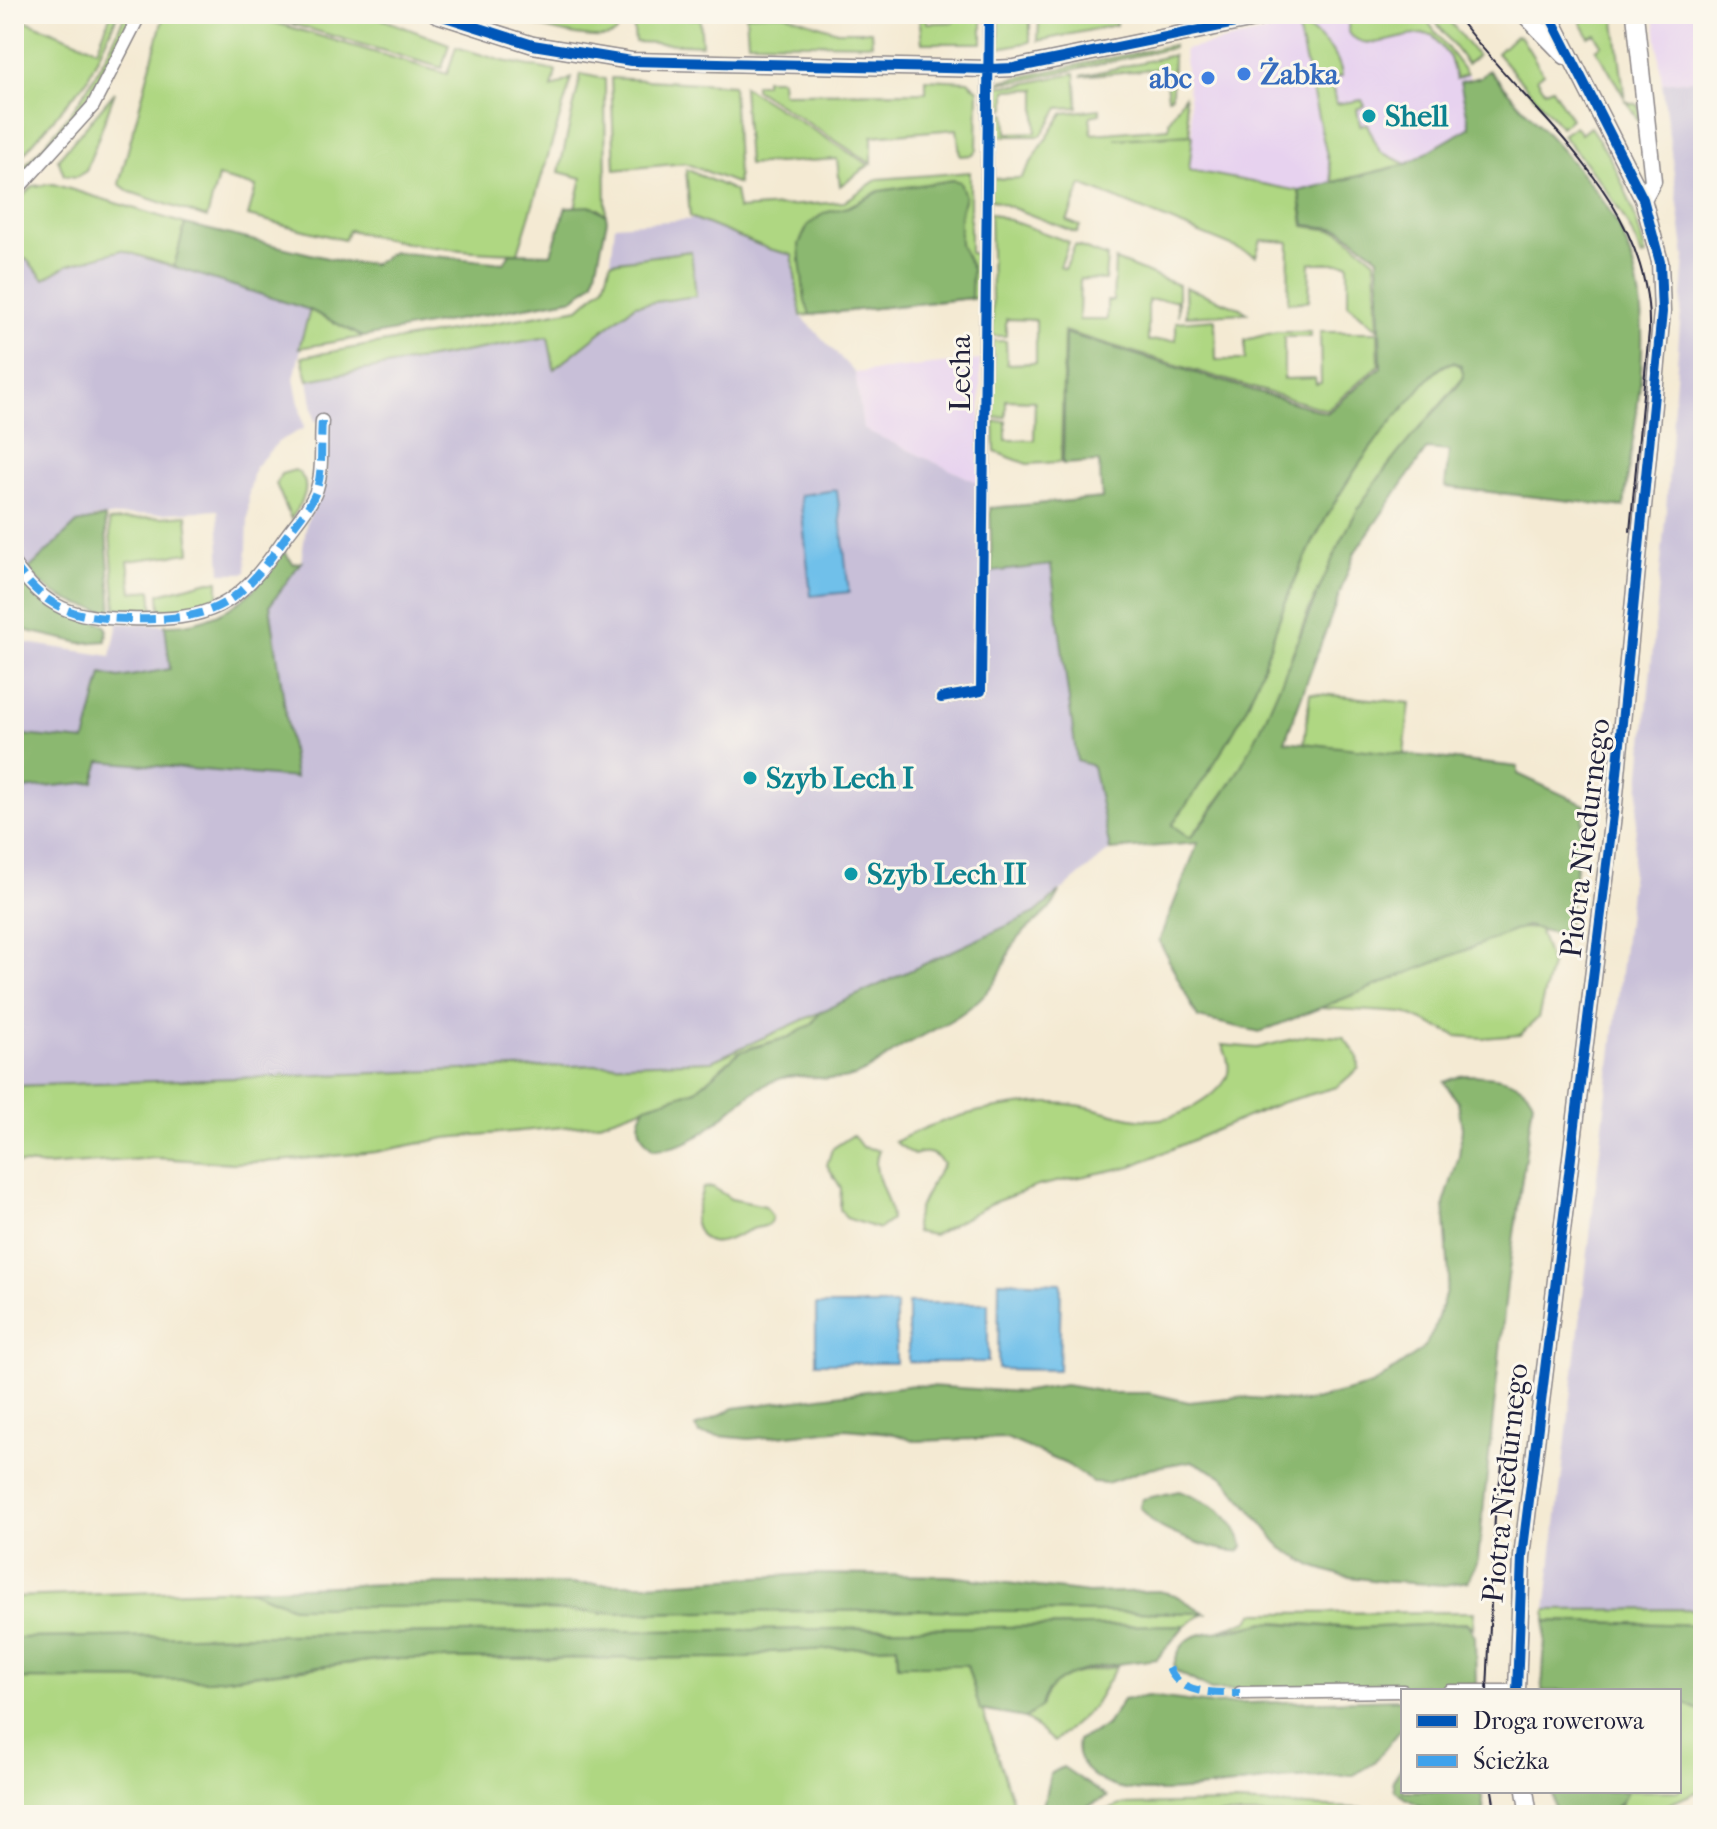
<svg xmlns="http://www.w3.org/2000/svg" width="1717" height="1829" viewBox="0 0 1717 1829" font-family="'IM FELL French Canon',serif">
<rect width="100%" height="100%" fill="#fbf7ec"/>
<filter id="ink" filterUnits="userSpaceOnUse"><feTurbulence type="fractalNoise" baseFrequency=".0125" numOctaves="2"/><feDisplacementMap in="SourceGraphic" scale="16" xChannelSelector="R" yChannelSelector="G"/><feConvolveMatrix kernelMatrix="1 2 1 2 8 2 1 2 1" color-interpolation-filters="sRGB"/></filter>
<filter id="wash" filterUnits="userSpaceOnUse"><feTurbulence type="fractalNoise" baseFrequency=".006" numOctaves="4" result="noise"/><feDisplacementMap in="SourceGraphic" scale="32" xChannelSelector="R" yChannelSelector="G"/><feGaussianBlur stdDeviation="1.8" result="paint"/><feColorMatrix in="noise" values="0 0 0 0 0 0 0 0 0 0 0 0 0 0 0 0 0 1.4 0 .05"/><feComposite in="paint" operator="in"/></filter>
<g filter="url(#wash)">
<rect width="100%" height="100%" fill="#f4ead3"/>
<path fill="#e7d2ef" d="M1348,14h74l48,63 -10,5 10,45 -63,37 -108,27 -111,-21 5,-35 -9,-85z
M1654,14h49v65l-41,4z
M980,360l1,124 -118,-55 -8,-56z"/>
<path fill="#c8bfd8" d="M1703,79v1531h-157l81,-689 39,-411 19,-253 -23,-174z
M697,219l72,30 23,5 9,62 54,57 8,56 118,55 2,89 68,-8 26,196 16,5 17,84 -75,63 -323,148 -698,25v-296l80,-8 6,-22 195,18 -25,-173 31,-43 6,-41 19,-38 1,-62h-12l-7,-41 240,-43 6,32 81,-64 61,-9 -6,-45 -79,11 4,-37z
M122,250l188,60 -16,69 10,49 -26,14 -23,25 -6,25 -3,81h-25l-3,-63 -121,7 -20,6 -48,46 -15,-22v-284l12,-4 18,20 24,-14z
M118,623l47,2 6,44 -52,9 -34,63 -71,-7v-93l97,15z"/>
<path fill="#afd782" stroke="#687c5e" stroke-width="2" d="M111,14h7l-31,66 -73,85v-149l83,33z
M125,14h7c-32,77 -63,110 -118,170v-7c52,-53 83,-94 111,-163z
M164,14h92v3l191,57 9,-27 47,14 53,10 -4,17 20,-10 -54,175c-59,-1 -112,-7 -169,-23l-5,10 -96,-24 8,-29 -38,-10 -11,41 -77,-26 -11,-8z
M369,14l80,30 -7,24 -180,-53z
M496,14h121v18c-13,17 -100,-12 -121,-18z
M769,14h16l52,17h34l1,13 -124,-2 -2,-27z
M919,14h7l1,9 27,-1v-8h28v29h-60z
M999,14h16v7h15v21l-31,6z
M1053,14h48l1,3h14v8l-78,16 1,-20h14z
M1349,14h73l45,60 -11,5 -6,-21 -18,-23c-26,-6 -65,23 -84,-3z
M1430,14h14l33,42 -10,8z
M1585,14h29l11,87 13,4 3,20c-16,-25 -29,-50 -45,-76l6,-4 -7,-11 -6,3 -8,-14z
M700,18l2,27 -67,-3 -2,-22z
M1297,25c22,6 43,29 45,51l-11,3 5,25 26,-4 3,6 -8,3 3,16 7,-1 13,28 27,12 -74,18z
M1515,36l6,1 22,36 -6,5 8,13 7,-3 19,31 -10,8 -64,-74z
M1173,45v3l-153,33 -24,1z
M1173,55l-1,41 -4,1 -4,-29 -83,8z
M1075,73l3,34 -19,1 -18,28h-47v-23h12l1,20 29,-1v-43l-30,1v18h-12v-23h25z
M581,74l24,5 1,136 -7,-7h-24l7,-30 -23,-6z
M611,78l122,7 5,99 -53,-21 -70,7z
M765,79h16l1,14 144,-1v-13l42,2 10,9 -1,60 -4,5 -13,1 -3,-27 -85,7v28l-117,-75v-5h10z
M743,86l126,79 -29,21 -3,-27 -89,6z
M115,92l-29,79 -10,6 -12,-2 -6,-16z
M1184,96l7,38 -76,5 78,-4 -4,35 110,21 5,35 36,5 35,29 3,69 -30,-25v-41h-38l-1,38 -21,2 1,-61 -28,-2 -5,16 -174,-71 -15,36 13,5 -3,7 -87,-34v-20l31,-1 42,-65 37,-4v5l-10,2 2,18 77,-6v-7z
M1575,126l6,8 9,-7c31,43 43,79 56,129l-4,1c-17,-47 -47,-84 -80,-122z
M686,169l49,22 3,18 106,-7 34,-23 92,-7v81l9,1 1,43 -179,19 -9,-61 -23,-6 -79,-32z
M53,184l132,40 -11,43 -52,-17 -54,15 -24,14 -18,-20 -12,4v-58l19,-19z
M990,213l79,29 -9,25 5,2 10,-24 32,12 -2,23 -25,-1 -1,41h28v-19h6l2,-41 63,25v31l-2,-16h-28v41l28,-1v-18l39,-3 1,41h29v-20l31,-8h35v5h-27v42l31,-1 1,6 5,-1 -1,-51h58l1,33 -52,45 -263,-79 -3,131 -34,2 -32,-12 -1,-30 12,-1v19h28l1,-39 -29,-1v17l-12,1 -2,-77h14l1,23 29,-1v-43l-30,-1v17h-13z
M691,251l5,45 -61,9 -81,64 -6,-32 -240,43 -6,-23 277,-49 25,-22 7,-24z
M1185,287l55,21 7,5 -61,3z
M310,310l53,27 -64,11z
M1453,362l8,4 3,11 -81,95 -30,46 -45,94 -41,109 -31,56 -46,61 -19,-12c26,-37 52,-73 72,-113 19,-36 29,-77 44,-114 30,-72 69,-140 121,-197 13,-14 26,-34 45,-40z
M295,470c20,13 7,33 -4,49l-15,-35 5,-10z
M187,515l3,38 -62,8 4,31 19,-2 2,20 -37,-2 -7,-87z
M209,581h9v14c-16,9 -40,17 -58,14l-1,-15z
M1310,693l100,10 -6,51 -100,-10z
M1520,928l19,1 12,36 -13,53 -18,17 -37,3 -26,-2 -52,-23 -85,-5z
M820,1012l-8,12 -23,13 -37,10 -56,43 -100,34 -150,14 -70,14 -96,9 -46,2 -78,-5 -111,8 -31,-3v-77l698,-25z
M1309,1035l34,2 15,19 1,12 -22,19 -57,16 -148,63 -94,20 -46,17 -58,32 -18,-3c-6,-18 19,-52 27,-68 -8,-11 -16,-14 -29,-9l-19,-13c47,-25 99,-37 152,-39 68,-2 96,43 163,-7 21,-15 23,-29 12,-51l35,3z
M853,1135l9,12 17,3c-11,24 12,44 12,70l-12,9 -33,-11 -6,-9 1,-21 -14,-23 5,-16z
M713,1187l18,12 34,7 7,11 -2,6c-7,6 -10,3 -18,6 -23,9 -49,30 -58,-10l9,-31z
M248,1589l44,18h180l141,6 307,-3 285,3 -20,12 -1171,13v-41z
M1701,1609l2,16 -157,-4v-11z
M1474,1612l-1,16 -6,-5 -112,5 -79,-6 -57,8 29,-9 7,-8z
M897,1646l1,19h69l46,137 -49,13h-950v-136l196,1 177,-21 361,-1 21,-6z
M1117,1666l-25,42 -38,34 -29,-24 16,-11c7,-38 48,-34 76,-41z
M1679,1701l24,11v77l-58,26h-36l11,-9 5,-15h54z
M1234,1803l167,7 39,5h-346l26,-10z"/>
<path fill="#8bb870" stroke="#566d56" stroke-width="2" fill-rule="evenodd" d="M1489,70c36,42 77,81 109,124 71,93 38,207 26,313l-179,-20 4,-36 -22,-2 -72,103 -70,189 233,26v7l67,31 -19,131 -40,-10 -266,106 -62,-14 -39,-77 39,-98 -88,7 -17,-84 -16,-5 -26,-196 -59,7 -2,-64 112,-10 -3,-36 -36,2 2,-131 262,80 54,-46 -3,-110 -37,-28 -36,-4 -6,-34 108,-27 63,-37 -10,-45 21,-5zM1453,362l8,4 3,11c-11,17 -26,31 -40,46 -27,30 -53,62 -72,97 -57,106 -80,226 -162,318l-18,-13c26,-36 51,-72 72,-113 18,-36 28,-76 43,-114 30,-71 69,-139 122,-196 13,-14 25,-35 44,-40z
M953,180l7,2 5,14 -5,19v29l12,25 -1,29 -161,17 -5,-14 -5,-41 -1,-16 9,-19 16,-12 24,-6 31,-16z
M593,206l13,9 1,5 -13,61 -19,17 -212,39 -53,-27 -136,-43 11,-43 159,38 30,2 19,-12 111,11 6,-10 41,1 15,-47z
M105,517l7,95c-33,-6 -63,-14 -83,-43l48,-46z
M284,552l10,12 7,-2 -31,43 25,173 -195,-17 -6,21 -80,8v-56l71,7 17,-67 17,4 51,-9 -5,-44c35,1 73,-15 95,-43 8,-10 14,-23 24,-30z
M14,570c34,47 40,36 89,54l4,4 -1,13 -25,2 -67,-15z
M1060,892c-9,22 -25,28 -40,44 -13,13 -14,33 -26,47 -23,31 -56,44 -89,62 -19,11 -36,28 -57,33 -28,6 -47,-10 -77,4 -44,20 -65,68 -118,67 -14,-13 -19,-26 -7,-43l50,-16 43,-38 50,-15 23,-13 8,-12 215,-99z
M1463,1075c23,0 60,1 70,26l-26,183 -29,276 -10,21 -23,4 -66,-4 -36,-5 -31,-10 -30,-18 -58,-71 -32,-16 -42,7 -43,15 -14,-1 -27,-18 -60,-26 -90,3 -25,-8 -46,-4 -96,10 -50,-5 -4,-7 39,-19 180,-23 106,7 45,-7 47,8h37l40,9 49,-5 68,5 66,-17 50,-35 11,-18 12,-37 4,-19 -5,-72 15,-48 3,-28 -4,-26 -14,-20z
M1179,1491c30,12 54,21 64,55l-3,5c-19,2 -72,-17 -87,-29 -5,-4 -8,-10 -13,-14l2,-9z
M808,1574l142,2 138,17 71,-2 16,4 30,18 -285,-3 -307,3 -141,-6h-180l-44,-18 138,-5h261z
M1546,1621l157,4v87l-24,-11v-10h-137z
M1265,1622l90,6 112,-5 8,13 1,49 -265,5 -35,-19 -2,-6c8,-35 32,-32 60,-35 10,-1 21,-5 31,-8z
M1185,1625l-28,34c-35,6 -108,5 -116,48l-16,11 -45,-8 -13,-45h-69l-1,-19 -128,6 -21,6 -363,1 -175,21 -196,-1v-41z
M1148,1696l63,8 192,-5v28l-29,35 -20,13c-24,2 -49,2 -73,4 -44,5 -125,19 -165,8 -22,-7 -43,-23 -38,-47l28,-14 17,-26z
M1403,1765v26h78l3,20c-24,15 -69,-5 -89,-20l-2,-11z
M1063,1767l44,30 -38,18h-28l9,-41z
M1552,1791h73l1,2c-13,30 -42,22 -71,22z"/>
<path fill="#6fc0ea" stroke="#487192" stroke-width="2" d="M837,490l12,102 -38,4 -11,-101z
M999,1281l62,2 -2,87 -61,-1z
M908,1303h80v59h-80z
M816,1305h80v58h-80z"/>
</g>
<g filter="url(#ink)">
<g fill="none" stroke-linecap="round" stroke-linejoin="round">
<defs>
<path id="minor" d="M14,193l79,-87 47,-92
M14,564c32,45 59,54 114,55 83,2 109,-11 156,-80 10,-14 24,-29 31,-45 9,-21 5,-51 7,-73
M941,698l40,-7 8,-677
M1450,1691h67
M1240,1693l163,-2"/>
<path id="tertiary" d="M436,14l97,31 98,16 358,8 25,-1 265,-54
M1524,14l41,42
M1635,14l18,167 -10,18
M1517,1691l5,-134 91,-742 49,-503 -2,-50 -17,-63 -94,-185
M1525,1791l4,24"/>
</defs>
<use href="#minor" stroke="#8b8687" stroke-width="15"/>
<use href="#tertiary" stroke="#8b8687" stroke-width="19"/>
<use href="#minor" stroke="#fff" stroke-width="12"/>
<use href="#tertiary" stroke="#fff" stroke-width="16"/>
<path stroke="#22223b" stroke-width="2" d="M1455,14c72,98 198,184 194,317l-19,200
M1487,1691l8,-175 18,-129
M1492,1791l4,24"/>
<path stroke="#3ea2ec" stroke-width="8" stroke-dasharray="16 8" stroke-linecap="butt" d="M14,564c32,45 59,54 114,55 83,2 109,-11 156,-80 10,-14 24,-29 31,-45 9,-21 5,-51 7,-73
M1169,1668c11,27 46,25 71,25"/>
<defs>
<path id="cycleway" d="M436,14l97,31 98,16 358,8 25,-1 265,-54
M941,698l40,-7 8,-677
M1517,1691l5,-134 91,-742 49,-503 -2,-50 -17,-63 -94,-185"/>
</defs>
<use href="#cycleway" stroke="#fbf7ec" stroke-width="15"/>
<use href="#cycleway" stroke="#0057b8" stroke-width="10"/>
</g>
</g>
<g fill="#3f7fe0" stroke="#fbf7ec" stroke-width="3">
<circle cx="1244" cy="74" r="8"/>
<circle cx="1208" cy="78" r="8"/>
</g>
<g fill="#0f9aa8" stroke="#fbf7ec" stroke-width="3">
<circle cx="1369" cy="116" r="8"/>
<circle cx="750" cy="778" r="8"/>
<circle cx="851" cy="874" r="8"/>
</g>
<g text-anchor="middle" stroke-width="6" stroke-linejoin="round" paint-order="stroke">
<g font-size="30" font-weight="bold" fill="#366cbe" stroke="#fbf7ec" text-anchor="start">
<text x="1260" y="84">Żabka</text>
<text x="1192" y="88" text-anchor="end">abc</text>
</g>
<g font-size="30" font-weight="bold" fill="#0d838f" stroke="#fbf7ec" text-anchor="start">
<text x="1385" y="126">Shell</text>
<text x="766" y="788">Szyb Lech I</text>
<text x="867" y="884">Szyb Lech II</text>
</g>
<g font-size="30" fill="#22223b" stroke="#fbf7ec">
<text transform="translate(960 373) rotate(-90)" y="10">Lecha</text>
<text transform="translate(1585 838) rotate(-83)" y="10">Piotra Niedurnego</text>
<text transform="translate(1505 1483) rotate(-84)" y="10">Piotra Niedurnego</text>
</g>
</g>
<rect width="1717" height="1829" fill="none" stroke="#fbf7ec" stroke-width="48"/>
<rect x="1401" y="1689" width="280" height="104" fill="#fbf7ec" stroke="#a4a2a5" stroke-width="2"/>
<rect x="1417" y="1715" width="40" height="12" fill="#0057b8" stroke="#a4a2a5" stroke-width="2"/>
<text x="1473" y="1729" font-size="24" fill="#22223b">Droga rowerowa</text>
<rect x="1417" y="1755" width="40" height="12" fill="#3ea2ec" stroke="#a4a2a5" stroke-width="2"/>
<text x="1473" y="1769" font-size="24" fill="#22223b">Ścieżka</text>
</svg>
